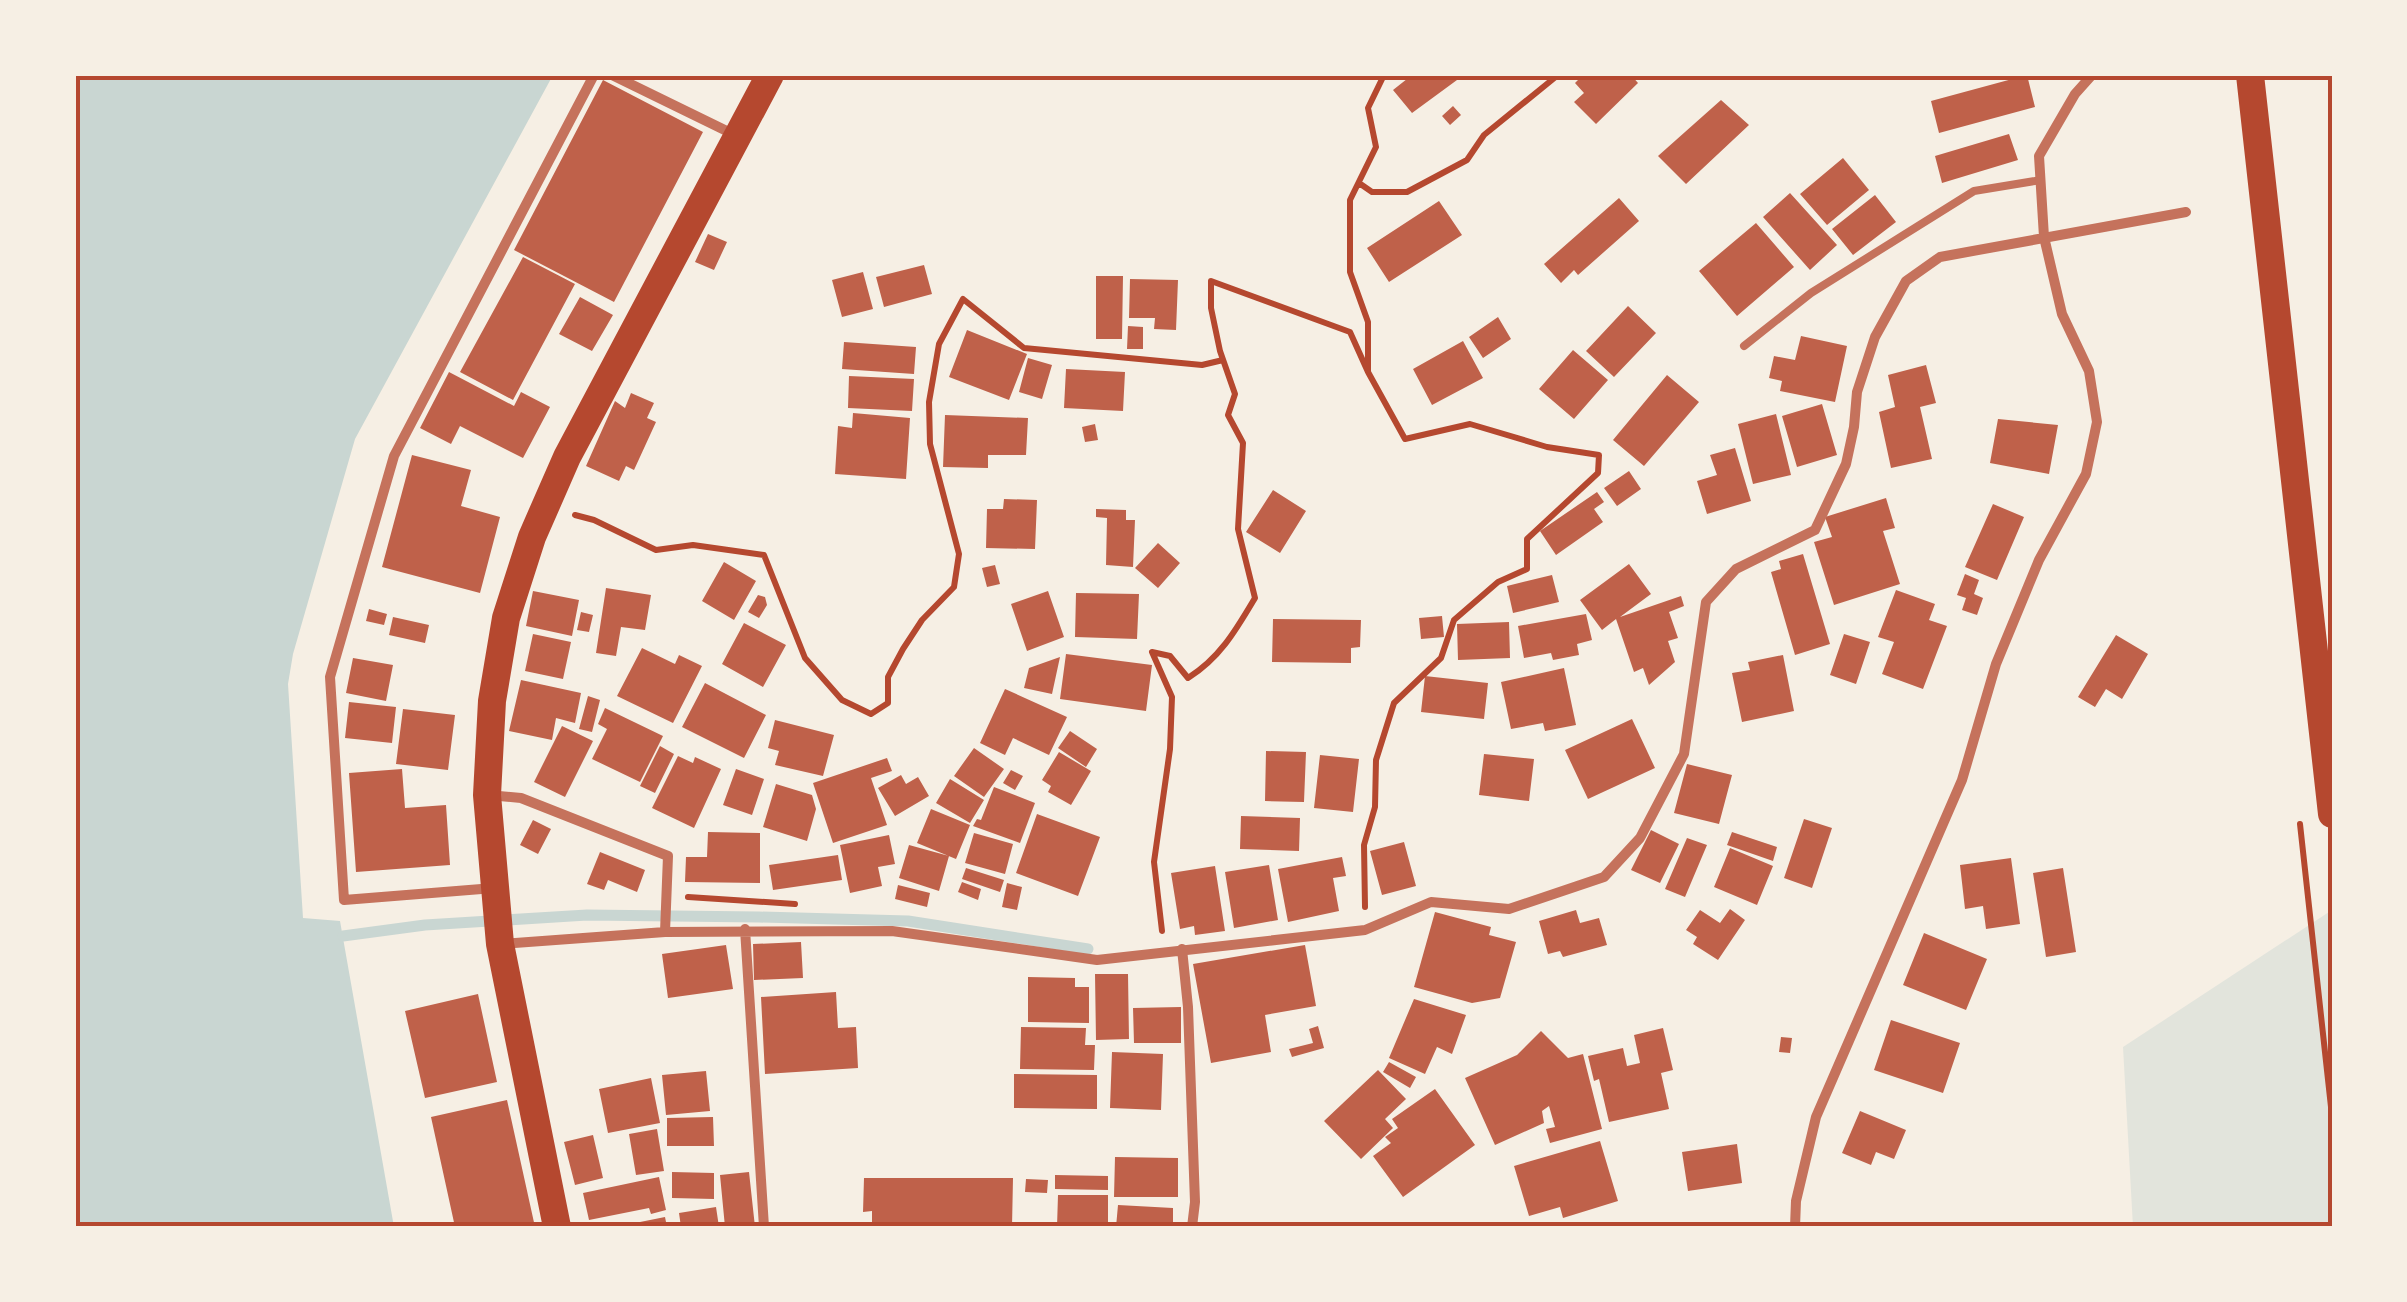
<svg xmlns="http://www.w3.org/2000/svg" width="2407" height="1302" viewBox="0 0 2407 1302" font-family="'DM Sans',sans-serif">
<rect width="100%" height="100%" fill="#f6efe4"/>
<path fill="#e2e4dc" d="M2332,910v317h-199l-10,-180z"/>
<path fill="#c9d6d2" d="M75,75h478l-198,364 -62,215 -5,30 15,234 37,3 54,306h-319z"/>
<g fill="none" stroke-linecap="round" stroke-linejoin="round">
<path stroke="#c9d6d2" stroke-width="11" d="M343,936l82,-11 162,-10 172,2 149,4 180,28"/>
</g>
<path fill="#bf614a" d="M1412,75h41l4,5 -45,33 -19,-23z
M1583,75h48l7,8 -42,41 -22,-22 10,-9 -9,-10z
M2027,75l8,32 -96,26 -8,-32z
M603,80l100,52 -89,170 -100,-52z
M1721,100l28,25 -63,59 -28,-28z
M1453,106l8,9 -11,10 -8,-9z
M2009,134l9,26 -76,23 -7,-27z
M1843,158l26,32 -42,35 -27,-31z
M1790,193l47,52 -27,25 -47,-53z
M1875,195l21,27 -43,33 -21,-26z
M1619,198l20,23 -61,54 -4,-5 -13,13 -17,-19z
M1439,201l23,34 -73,47 -22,-34z
M1756,223l38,44 -57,49 -38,-45z
M708,234l19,8 -13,28 -19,-8z
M523,257l52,27 -62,116 -53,-28z
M924,265l8,29 -48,13 -8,-30z
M863,272l10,37 -31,8 -10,-37z
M1096,276h27l-1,63h-26z
M1130,279l48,1 -2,50 -22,-1 1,-11h-26z
M580,297l33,18 -21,36 -33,-17z
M1628,306l28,27 -42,44 -28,-26z
M1498,317l13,22 -28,19 -14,-21z
M1128,326l15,1v22h-16z
M967,330l60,24 -18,46 -60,-23z
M1801,336l46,10 -12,56 -55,-11 2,-10 -13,-3 5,-22 21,4z
M1463,341l20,37 -51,27 -19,-36z
M844,342l72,5 -2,27 -72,-5z
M1573,350l35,30 -34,39 -35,-30z
M1028,358l24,7 -10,34 -23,-7z
M1926,365l10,38 -16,4 12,52 -41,9 -12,-56 16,-5 -7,-32z
M1066,369l59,3 -2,39 -59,-3z
M449,372l65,34 7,-14 29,15 -27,51 -63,-32 -9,18 -31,-16z
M1667,375l32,27 -55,64 -31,-26z
M849,376l65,3 -2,32 -64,-3z
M631,393l23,10 -7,15 9,4 -22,48 -8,-4 -7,15 -33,-15 29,-65 10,7z
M1822,404l15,51 -40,12 -15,-51z
M853,413l57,5 -4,61 -71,-5 3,-48 14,2z
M1776,414l15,61 -38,9 -15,-60z
M945,415l83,3 -2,37h-38v13l-45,-1z
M1998,419l60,6 -9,49 -59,-11z
M1095,424l3,16 -13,2 -3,-15z
M1735,448l16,53 -44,13 -10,-33 20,-6 -7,-20z
M412,455l59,15 -10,36 39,11 -20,76 -98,-26z
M1629,471l12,18 -24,17 -13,-18z
M1273,490l33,21 -26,42 -34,-21z
M1597,492l7,10 -10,7 9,13 -47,33 -16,-24z
M1886,498l9,30 -12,3 17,53 -66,21 -20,-63 18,-5 -7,-20z
M1004,499l33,1 -2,49 -49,-1 1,-39h16z
M1993,504l31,13 -27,63 -32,-13z
M1096,509l30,1v10h9l-2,47 -27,-2 1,-47 -11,-1z
M1158,543l22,20 -22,25 -23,-20z
M1803,554l27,90 -35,11 -24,-83 10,-3 -2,-8z
M724,562l32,19 -22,39 -32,-19z
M1629,564l22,30 -31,23 61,-21 3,10 -15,6 9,26 -10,3 7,21 -26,23 -6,-17 -9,4 -18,-53 -14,11 -22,-30z
M995,565l5,19 -13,3 -5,-19z
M1965,574l14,6 -5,14 9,4 -6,17 -15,-5 4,-12 -9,-3z
M1552,575l7,27 -46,11 -6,-27z
M606,588l45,7 -6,35 -24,-3 -5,29 -20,-3z
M1896,590l39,14 -6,16 18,6 -24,63 -41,-15 12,-32 -16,-5z
M533,591l46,9 -7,36 -46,-10z
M1048,591l16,46 -37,14 -16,-47z
M1076,593l63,1 -2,45 -62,-2z
M758,595l7,2 2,8 -8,13 -11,-6z
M369,609l18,5 -3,11 -18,-4z
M581,612l12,3 -4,17 -12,-2z
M1586,614l6,26 -15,4 2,11 -26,5 -2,-7 -27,5 -6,-32z
M1442,616l2,21 -23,2 -2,-21z
M393,617l36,8 -4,18 -36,-8z
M1273,619l88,1 -1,27 -9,1v15l-79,-1z
M1509,622l1,36 -52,2 -1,-36z
M744,623l42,22 -23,42 -41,-23z
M533,634l38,8 -8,37 -38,-8z
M1844,634l26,8 -14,42 -26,-9z
M2116,635l32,19 -26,45 -16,-10 -11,18 -17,-10z
M642,648l33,16 4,-9 23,11 -29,57 -56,-27z
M1066,654l86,11 -6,46 -86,-12z
M1783,655l11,56 -52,11 -10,-49 18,-3 -2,-8z
M1060,657l-8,37 -28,-6 5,-20z
M353,658l40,7 -7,36 -40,-8z
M1564,668l12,57 -31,6 -2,-8 -32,6 -10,-47z
M1425,676l63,7 -4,36 -63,-7z
M521,680l60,13 -6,30 -19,-5 -4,22 -43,-9z
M705,683l61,32 -22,43 -62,-31z
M1005,689l62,28 -18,38 -36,-17 -8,17 -25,-12z
M588,696l12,4 -8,32 -13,-3z
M349,702l47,5 -4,36 -47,-5z
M605,708l58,28 -23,46 -48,-23 15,-30 -9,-5z
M403,709l52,6 -7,55 -52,-6z
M1632,719l23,49 -67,31 -23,-49z
M775,720l59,15 -11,41 -48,-11 4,-14 -11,-3z
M562,726l31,15 -28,56 -31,-15z
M1070,731l27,18 -11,18 -28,-19z
M660,746l14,8 -19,39 -15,-7z
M974,748l30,21 -20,28 -30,-21z
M1266,751l40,1 -2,50 -39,-1z
M1059,752l32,19 -20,34 -23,-13 3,-6 -9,-6z
M1484,754l50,5 -5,42 -50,-6z
M1320,755l39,4 -6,53 -39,-4z
M678,756l15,7 2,-6 26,12 -27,59 -42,-20z
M887,758l5,13 -21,7 16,47 -54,18 -20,-60z
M1687,764l45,11 -13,49 -45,-11z
M402,769l3,39 41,-3 4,60 -94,7 -7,-99z
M736,769l28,10 -12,36 -29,-10z
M1011,770l12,6 -8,14 -12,-7z
M901,775l5,9 12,-7 11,19 -34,20 -17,-28z
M950,779l34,21 -14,23 -34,-20z
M776,784l36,11 4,14 -9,32 -44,-14z
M994,787l41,16 -15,40 -47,-17 4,-7 4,1z
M931,809l39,16 -14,34 -39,-16z
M1037,814l63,23 -22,59 -62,-23z
M1241,816l59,2 -1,33 -59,-2z
M1804,819l28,9 -20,60 -28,-10z
M533,820l18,9 -13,25 -18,-9z
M1651,830l28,14 -19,39 -29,-13z
M708,832l52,1v50l-75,-1 1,-25h21z
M1732,832l45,15 -4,14 -46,-16z
M974,833l39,11 -8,30 -40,-11z
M889,835l6,29 -17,3 4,19 -32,7 -10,-48z
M1687,838l20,7 -22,52 -20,-8z
M1404,842l12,44 -34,9 -12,-44z
M909,845l40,11 -10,35 -40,-13z
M1730,848l43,18 -16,39 -43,-18z
M600,852l45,18 -8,22 -29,-12 -4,10 -17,-6z
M838,855l4,25 -69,10 -4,-25z
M1342,857l4,19 -13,2 6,33 -51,11 -10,-53z
M2011,858l9,66 -34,5 -3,-23 -18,3 -5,-44z
M1269,865l9,55 -44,8 -9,-56z
M1215,866l10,65 -30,4 -1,-9 -14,3 -9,-56z
M966,868l38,12 -4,12 -38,-13z
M2063,868l13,84 -30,5 -13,-84z
M962,882l19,7 -3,11 -20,-8z
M1007,883l15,4 -5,23 -15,-3z
M898,885l32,8 -3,14 -32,-8z
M1730,909l15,11 -27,40 -25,-16 4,-7 -11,-7 14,-20 20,13z
M1576,910l4,13 19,-5 8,27 -44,12 -3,-6 -12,3 -9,-33z
M1435,912l56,15 -2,8 27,7 -16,56 -28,5 -58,-16z
M1924,933l63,26 -21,51 -63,-25z
M801,942l2,36 -49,2 -1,-36z
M726,945l7,44 -65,9 -6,-44z
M1305,945l11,61 -51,9 6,37 -60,11 -18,-99z
M1095,974h33l1,65 -33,1z
M1028,977l47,1v9h14v36l-61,-1z
M836,992l2,36 18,-1 2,41 -93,6 -4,-77z
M478,994l19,88 -72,16 -20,-87z
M1414,999l52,16 -14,39 -15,-7 -12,27 -36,-16z
M1181,1007v36h-47l-1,-35z
M1891,1020l69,23 -17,50 -69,-23z
M1318,1026l6,22 -32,9 -3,-8 24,-6 -4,-14z
M1021,1027l65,1 -1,17h10l-1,25 -74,-1z
M1663,1028l10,42 -12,3 8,36 -60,13 -10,-43 -5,2 -6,-25 35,-8 4,18 13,-3 -6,-28z
M1541,1031l27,27 15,-4 19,75 -52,14 -4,-14 9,-2 -6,-21 -7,5 2,12 -49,22 -30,-67 52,-23z
M1781,1037l11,1 -2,15 -11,-1z
M1112,1052l51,2 -2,56 -51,-2z
M1389,1062l27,15 -6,11 -27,-16z
M1378,1070l28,29 -21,20 8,9 -32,31 -37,-38z
M706,1071l4,40 -44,4 -4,-40z
M1014,1074l83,1v34l-83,-1z
M651,1078l9,45 -52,10 -9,-44z
M1435,1089l40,56 -72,52 -30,-41 18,-13 -6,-6 13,-9 -6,-9z
M507,1100l28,127h-80l-24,-110z
M1860,1111l46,19 -12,29 -18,-7 -5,13 -29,-12z
M713,1117l1,29h-47v-28z
M657,1129l7,42 -28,4 -7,-41z
M593,1135l10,43 -28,7 -11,-43z
M1600,1141l18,60 -55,17 -3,-11 -31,9 -15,-50z
M1737,1144l5,39 -54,8 -6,-39z
M1115,1157l63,1v39h-64z
M672,1172l42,1v26l-42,-1z
M749,1172l6,55h-30l-5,-52z
M1055,1175l53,1v14l-53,-1z
M659,1177l7,33 -15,4 -2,-6 -60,12 -6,-27z
M864,1178h149l-1,49h-140v-16l-9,1z
M1026,1179l22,1 -1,13 -22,-1z
M1058,1195h50v32h-51z
M1118,1205l55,3v19h-57z
M716,1207l3,20h-38l-2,-14z
M665,1217l2,10h-36l-1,-3z"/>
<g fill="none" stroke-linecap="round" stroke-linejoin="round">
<path stroke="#b5482f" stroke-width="6" d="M1359,183l13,9h35l60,-32 17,-25 74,-60
M575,515l19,5 62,30 37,-5 71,10 41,103 37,42 29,14 17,-11v-26l15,-28 19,-29 32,-33 5,-33 -29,-110 -1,-42 10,-58 24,-45 61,49 178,17 21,-5
M2300,824l32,292
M688,897l107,7
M1365,907l-1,-62 11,-38 1,-47 18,-57 47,-45 13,-38 44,-38 29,-13v-30l71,-66 1,-18 -52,-8 -77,-23 -65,15 -37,-67
M1162,931l-8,-69 16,-113 2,-52 -20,-45 18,4 18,22c32,-20 48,-48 67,-80l-17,-69 5,-86 -15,-28 7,-21 -15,-43 -9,-43v-27l139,51 18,40v-50l-18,-50v-72l26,-53 -8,-39 16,-33"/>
<path stroke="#c5725c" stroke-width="8" d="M1744,346l67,-53 163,-102 67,-11"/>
<path stroke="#c5725c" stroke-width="10" d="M612,75l125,61
M488,795l33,3 147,58 -3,76
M494,888l-150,12 -14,-223 64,-221 200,-381
M745,929l19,298
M501,944l164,-12 227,-1 205,29 268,-30 66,-28 78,7 95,-32 36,-39 44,-84 22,-152 30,-33 79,-39 31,-66 8,-37 3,-35 18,-55 31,-56 34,-24 246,-45
M1182,949l6,58 7,195 -3,25
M1795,1227l1,-26 20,-84 146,-337 34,-116 43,-104 47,-86 11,-52 -8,-51 -27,-57 -18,-77 -5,-81 36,-62 17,-19"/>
<path stroke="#b5482f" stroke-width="28" d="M2250,75l82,739
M557,1227l-57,-283 -13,-149 5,-94 14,-83 26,-81 35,-80 203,-382"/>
</g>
<rect width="2407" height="1302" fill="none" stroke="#f6efe4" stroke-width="155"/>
<rect x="78" y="78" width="2252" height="1146" fill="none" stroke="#b5482f" stroke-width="4"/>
</svg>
